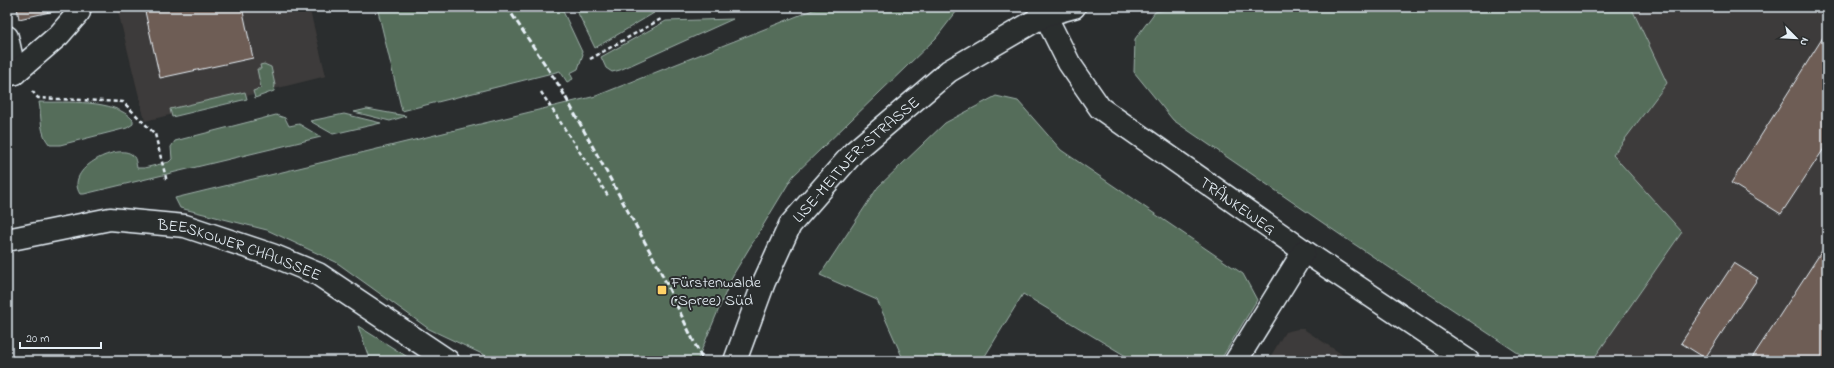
<svg xmlns="http://www.w3.org/2000/svg" width="1834" height="368" viewBox="0 0 1834 368" font-family="'Indie Flower',sans-serif">
<rect width="100%" height="100%" fill="#2a2d2e"/>
<filter id="ink" filterUnits="userSpaceOnUse"><feTurbulence type="fractalNoise" baseFrequency=".025" numOctaves="2"/><feDisplacementMap in="SourceGraphic" scale="8" xChannelSelector="R" yChannelSelector="G"/><feConvolveMatrix kernelMatrix="1 2 1 2 8 2 1 2 1" color-interpolation-filters="sRGB"/></filter>
<g filter="url(#ink)">
<path fill="#3e3b3a" d="M117,7h192l17,69 -181,45z
M1631,7h196v354h-235l90,-129 -69,-77 54,-72z
M1302,328l50,33h-84l17,-29z"/>
<path fill="#546d5a" stroke="#9eafa9" d="M377,7h184l22,47 -5,15 -8,4 3,6 -6,3 -7,-11 -158,40z
M575,7h58l21,6 -59,35z
M820,7h140l-24,31 -143,138 -60,99 -36,86h-200l-68,-32 -93,-67 -69,-32 -87,-22 -5,-10 421,-102z
M1176,7h455l36,76 -54,72 69,77 -90,129h-62l-188,-125 -169,-116 -39,-48 1,-33 20,-27z
M733,19l-113,51 -8,2 -6,-4 -5,-11 65,-36z
M264,64l7,3 4,18 -1,6 -19,7 -2,-7 8,-3 -4,-19h4l-1,-4z
M245,92l2,7 -75,18 -2,-8z
M996,96l22,5 43,49 182,124 14,26 -37,61h-86l-111,-67 -41,67h-78l-27,-61 -57,-25 58,-88 67,-64z
M39,102c27,1 75,-4 94,18v4l-6,4 -67,17h-10c-11,-12 -8,-27 -11,-43z
M367,109l39,7 -16,5 -36,-9z
M344,114l37,9 -48,11 -23,-13z
M276,115l9,3 4,8 10,-2 22,13 -237,57h-4c-16,-25 36,-50 51,-40 5,3 5,9 6,14h7l25,-6 3,-3 -1,-12 4,-6z
M358,326l56,35h-44z"/>
<path fill="#6e5d55" stroke="#e8f1f8" d="M17,7h46v2l-44,10z
M144,7h98l11,51 -93,20z
M1827,31v113l-46,70 -50,-31z
M1827,243v118h-77z
M1734,263l24,15 -53,80 -24,-15z"/>
<g fill="none" stroke-linecap="round" stroke-linejoin="round">
<defs>
<g id="minor">
<path id="s1" d="M1039,7l6,8 24,48 31,45 204,143 164,110"/>
<path d="M7,37l8,36"/>
<path d="M7,75l8,-2 44,-38 20,-23 -1,-5"/>
<path id="s2" d="M7,240l103,-21 75,7 87,29 46,19 130,87"/>
<path id="s3" d="M735,361l29,-79 26,-57 64,-73 95,-81 96,-56 29,-8"/>
<path d="M1236,361l68,-110"/>
</g>
</defs>
<use href="#minor" stroke="#e8f1f8" stroke-width="25"/>
<path stroke="#e8f1f8" stroke-width="2.5" stroke-dasharray="4 3" stroke-linecap="butt" d="M590,59l71,-40
M32,91l6,7 85,4 32,32 12,48
M541,92l67,104"/>
<use href="#minor" stroke="#2a2d2e" stroke-width="22"/>
<path stroke="#e8f1f8" stroke-width="3" stroke-dasharray="6 3" stroke-linecap="butt" d="M507,7l53,80 99,181 44,93"/>
</g>
</g>
<rect fill="#ffd166" stroke="#2a2d2e" stroke-width="1.5" x="657" y="285" width="10" height="10" rx="2"/>
<g text-anchor="middle" stroke-width="4" stroke-linejoin="round" paint-order="stroke">
<g font-size="16" fill="#e8f1f8" stroke="#2a2d2e">
<text dy="6" stroke="none"><textPath href="#s3" startOffset="240">LISE-MEITNER-STRASSE</textPath></text>
<text dy="6" stroke="none"><textPath href="#s1" startOffset="287">TRÄNKEWEG</textPath></text>
<text dy="6" stroke="none"><textPath href="#s2" startOffset="239">BEESKOWER CHAUSSEE</textPath></text>
</g>
<g font-size="16" fill="#e8f1f8" stroke="#2a2d2e" text-anchor="start">
<text x="671" y="287">Fürstenwalde<tspan x="671" dy="18">(Spree) Süd</tspan></text>
</g>
</g>
<rect width="1834" height="368" fill="none" stroke="#2a2d2e" stroke-width="24"/>
<rect x="12" y="12" width="1810" height="344" fill="none" stroke="#e8f1f8" stroke-width="1.5" filter="url(#ink)"/>
<g transform="translate(1796 38) rotate(114)" stroke="#2a2d2e" stroke-width="3" paint-order="stroke">
<path d="M0-3L7 15L0 10L-7 15Z" fill="#e8f1f8"/>
<text y="-6" font-size="11" font-weight="bold" text-anchor="middle" fill="#e8f1f8">N</text>
</g>
<path d="M20 342v6h81v-6" fill="none" stroke="#e8f1f8" stroke-width="2"/>
<text x="26" y="342" font-size="12" fill="#e8f1f8" stroke="#2a2d2e" stroke-width="3" paint-order="stroke">20 m</text>
</svg>
